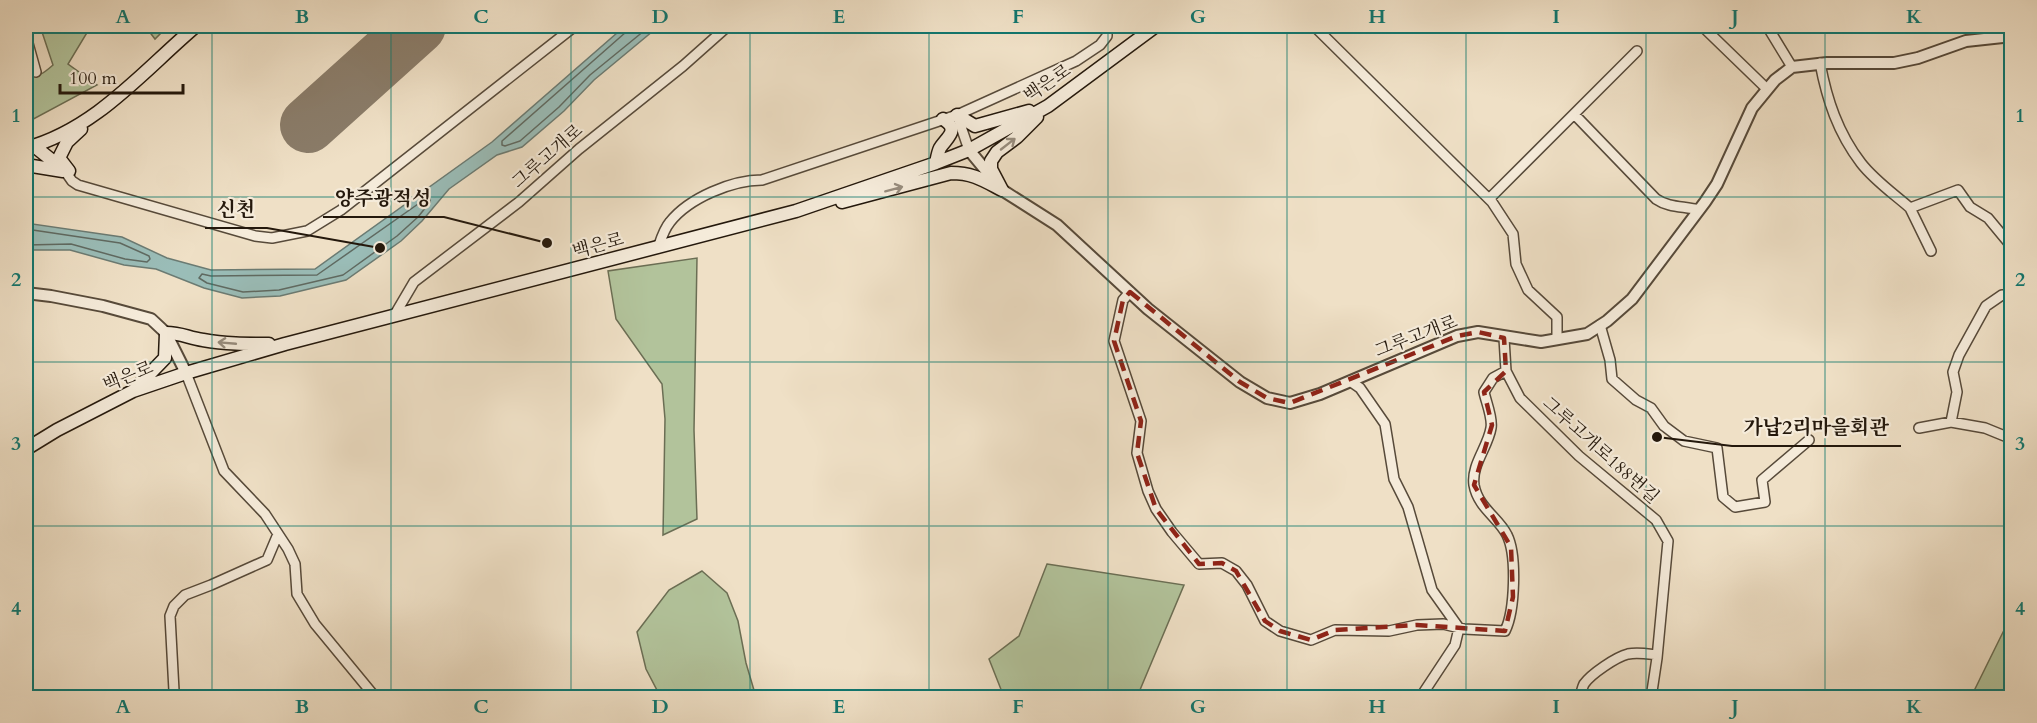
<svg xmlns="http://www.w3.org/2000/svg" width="2037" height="723" viewBox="0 0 2037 723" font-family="Cardo,'Noto Serif KR',serif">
<rect width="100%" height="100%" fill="#efe0c6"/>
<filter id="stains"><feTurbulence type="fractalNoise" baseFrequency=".00333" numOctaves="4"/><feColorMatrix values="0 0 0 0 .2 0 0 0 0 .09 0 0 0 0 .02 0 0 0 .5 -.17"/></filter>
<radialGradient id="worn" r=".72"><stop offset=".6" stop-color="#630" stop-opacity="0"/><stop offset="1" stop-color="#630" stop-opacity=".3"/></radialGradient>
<path fill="#b2c39b" stroke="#6b6e54" stroke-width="1.5" d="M40,26h51l-23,38 29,21 -71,38v-51c12,6 17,2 27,-7z
M145,26h17l3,3 -10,10z
M697,258l-3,172 3,89 -34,16 2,-116 -3,-35 -46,-65 -8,-48z
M1047,564l137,21 -47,112h-133l-15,-38 30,-23z
M702,571l25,22 11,28 8,42 10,34h-81l-17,-5 -12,-23 -9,-37 32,-42z
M2011,616v81h-40z"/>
<path fill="#9abdb8" stroke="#6b7b73" stroke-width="1.5" d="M625,26h34l-65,54 -30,31 -42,36 -25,8 -48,34 -27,32 -21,20 -55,39 -66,16 -38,2 -38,-10 -48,-19 -32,-4 -54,-15h-44v-27l96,14 45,21 44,12 104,-1 177,-127z"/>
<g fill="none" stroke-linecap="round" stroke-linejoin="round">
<path stroke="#5f6a62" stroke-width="1.5" d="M628,26l-2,6 -124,109v4l3,1 15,-5 39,-34 31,-32 60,-49
M428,197l2,2v3l-12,15 -21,19 -54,39 -64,15 -36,2 -36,-9 -8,-5 3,-4 9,2 106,-1z
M26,229l94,14 29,13 1,3 -3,3 -22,-3 -54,-15 -45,1"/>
<path stroke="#8a7c69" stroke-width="56" d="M308,125l110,-99"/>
<defs>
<path id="minor" d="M1314,26l178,176 21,32 3,30 12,26 29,27v22
M1702,26l65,63
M1767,26l25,41
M2009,26l3,8
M26,36l10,36
M1820,63c7,37 18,70 41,100 13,17 33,31 49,45l48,-18 12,17 18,11 24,29
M1574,114l82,85c13,9 28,7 43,11
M957,115l12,35
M65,171l7,10 6,4 177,51 17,2 35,-7 34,-21 234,-184
M1489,199l148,-148
M1910,208l21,43
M658,248c3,-9 6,-19 12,-26 19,-24 62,-42 92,-42l195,-65 119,-54 24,-16 7,-9v-10
M1130,292l-7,8 -9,41 27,80 -4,32 11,38 8,18 16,23 27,32 23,-1 14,8 11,14 18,36 15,10 31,9 24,-10 54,1 28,-6 26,-1 21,5 41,2c10,-20 12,-76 2,-96 -8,-17 -29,-27 -33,-50 -3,-20 14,-38 17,-57 2,-10 -5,-26 -7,-36l9,-14 13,-7
M394,316l20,-34 105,-80 60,-53 104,-83 45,-40
M1600,325l10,35 2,19 24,21 15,8 13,18 20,15 33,7 6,49 12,10 30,-5 -3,-22 47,-40
M1504,338l2,33 14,27 59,58 77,64 12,21 -11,117 -6,40
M186,373l38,98 41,43 23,35 7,15 2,30 18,30 61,74
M1350,381l10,7 25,36 9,55 14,28 24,83 27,38 -4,17 -35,53
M1951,422l6,-30 -4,-20 6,-17 27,-49 16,-11h10
M1919,428l32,-6 34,6 27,11
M171,698l3,-7 -4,-75 4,-10 11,-11 26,-10 56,-25 11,-26
M1580,698c1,-5 2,-10 4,-14 7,-10 32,-27 44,-30 10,-2 20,0 29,1"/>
<path id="tertiary" d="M969,150l33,40 55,35 91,84 92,73 27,16 23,5 30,-9 137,-58 21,-4 63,10 46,-8 20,-13 25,-22 73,-97 12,-18 35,-76 23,-28 17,-13 35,-4h67l24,-5 48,-17 46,-5
M26,293l25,3 52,10 48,13 15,14 20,40"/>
<path id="secondary" d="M957,115l18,11 54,-15
M34,146l30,24
M26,148c70,-19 117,-77 170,-122
M936,163c1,-5 2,-11 4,-15 6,-10 21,-18 3,-29
M26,165l37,6
M69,171l-10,-13 8,-16 14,-13
M1002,190l-11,-21v-8l6,-9 20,-15 20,-20
M842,202l109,-29c22,0 32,7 51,17
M135,389l30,-31 1,-25c16,0 22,5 37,7 22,4 43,4 66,4
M26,449l31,-19 76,-39 53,-18 99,-29 511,-133 140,-48 33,-13 79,-44 108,-80"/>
</defs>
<use href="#minor" stroke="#574a3a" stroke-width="12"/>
<use href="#tertiary" stroke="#574a3a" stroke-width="14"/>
<use href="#secondary" stroke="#24180c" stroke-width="15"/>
<use href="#minor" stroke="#f5ebda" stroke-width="9"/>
<use href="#tertiary" stroke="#f5ebda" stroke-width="10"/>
<use href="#secondary" stroke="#f5ebda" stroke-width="12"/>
</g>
<defs><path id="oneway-shaft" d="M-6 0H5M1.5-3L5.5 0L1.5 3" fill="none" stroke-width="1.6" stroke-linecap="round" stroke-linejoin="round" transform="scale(1.5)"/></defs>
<g stroke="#978c7d">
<use href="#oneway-shaft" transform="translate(1008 144) rotate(-38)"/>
<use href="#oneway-shaft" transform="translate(894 189) rotate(-15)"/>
<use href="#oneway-shaft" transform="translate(227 343) rotate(-175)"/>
</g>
<path fill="none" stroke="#8f2418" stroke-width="4.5" stroke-dasharray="12 8" stroke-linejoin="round" d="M1130,292l110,90 27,16 23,5 167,-67 21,-4 26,6 2,33 -22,21 8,33 -18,60 37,62 2,50 -8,34 -88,-6 -82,5 -24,10 -31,-9 -15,-10 -29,-50 -14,-8 -23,1 -43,-55 -19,-56 4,-32 -27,-80 9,-41z"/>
<path fill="none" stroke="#0f766e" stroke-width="1.5" stroke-opacity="0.55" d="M212,26v672M391,26v672M571,26v672M750,26v672M929,26v672M1108,26v672M1287,26v672M1466,26v672M1646,26v672M1825,26v672M26,197h1986M26,362h1986M26,526h1986"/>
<g text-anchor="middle" stroke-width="4.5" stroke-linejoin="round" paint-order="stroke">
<g font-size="18" fill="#24180c" stroke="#f5ebda">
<text transform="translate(1047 83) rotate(-34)" y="6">백은로</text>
<text transform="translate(547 156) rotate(-41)" y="6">그루고개로</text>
<text transform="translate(598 245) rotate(-15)" y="6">백은로</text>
<text transform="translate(1416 336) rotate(-21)" y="6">그루고개로</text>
<text transform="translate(128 376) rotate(-22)" y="6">백은로</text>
<text transform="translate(1601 450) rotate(42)" y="6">그루고개로188번길</text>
</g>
</g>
<path fill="none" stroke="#24180c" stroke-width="2" d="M547 243L444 217H323M380 248L267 228H205M1657 437L1732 446H1901"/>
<g fill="#24180c" stroke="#f5ebda" stroke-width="2">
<circle cx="547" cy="243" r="6"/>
<circle cx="380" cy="248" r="6"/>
<circle cx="1657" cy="437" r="6"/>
</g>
<g font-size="20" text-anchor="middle" font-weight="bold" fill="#24180c" stroke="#f5ebda" stroke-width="4.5" stroke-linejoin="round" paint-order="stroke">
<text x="383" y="205">양주광적성</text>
<text x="236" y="216">신천</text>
<text x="1816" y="434">가납2리마을회관</text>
</g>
<rect width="2037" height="723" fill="none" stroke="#efe0c6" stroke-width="66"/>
<path d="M60 84v9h123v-9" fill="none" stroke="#24180c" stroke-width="3"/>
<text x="69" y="84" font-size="18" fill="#24180c" stroke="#f5ebda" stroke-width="4.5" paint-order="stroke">100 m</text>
<rect x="33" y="33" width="1971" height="657" fill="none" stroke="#0f766e" stroke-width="2"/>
<g font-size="20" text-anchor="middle" font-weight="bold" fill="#0f766e">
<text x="123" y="23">A</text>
<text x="302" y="23">B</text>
<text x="481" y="23">C</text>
<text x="660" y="23">D</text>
<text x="839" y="23">E</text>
<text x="1018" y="23">F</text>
<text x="1198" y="23">G</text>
<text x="1377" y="23">H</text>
<text x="1556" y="23">I</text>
<text x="1735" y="23">J</text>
<text x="1914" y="23">K</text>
<text x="16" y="122">1</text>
<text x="2020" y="122">1</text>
<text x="16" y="286">2</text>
<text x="2020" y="286">2</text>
<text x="16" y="450">3</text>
<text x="2020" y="450">3</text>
<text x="16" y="615">4</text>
<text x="2020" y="615">4</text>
<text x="123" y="713">A</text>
<text x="302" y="713">B</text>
<text x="481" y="713">C</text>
<text x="660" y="713">D</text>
<text x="839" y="713">E</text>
<text x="1018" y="713">F</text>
<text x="1198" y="713">G</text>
<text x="1377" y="713">H</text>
<text x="1556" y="713">I</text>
<text x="1735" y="713">J</text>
<text x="1914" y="713">K</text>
</g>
<rect width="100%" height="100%" filter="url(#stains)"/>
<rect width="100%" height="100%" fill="url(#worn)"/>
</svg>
